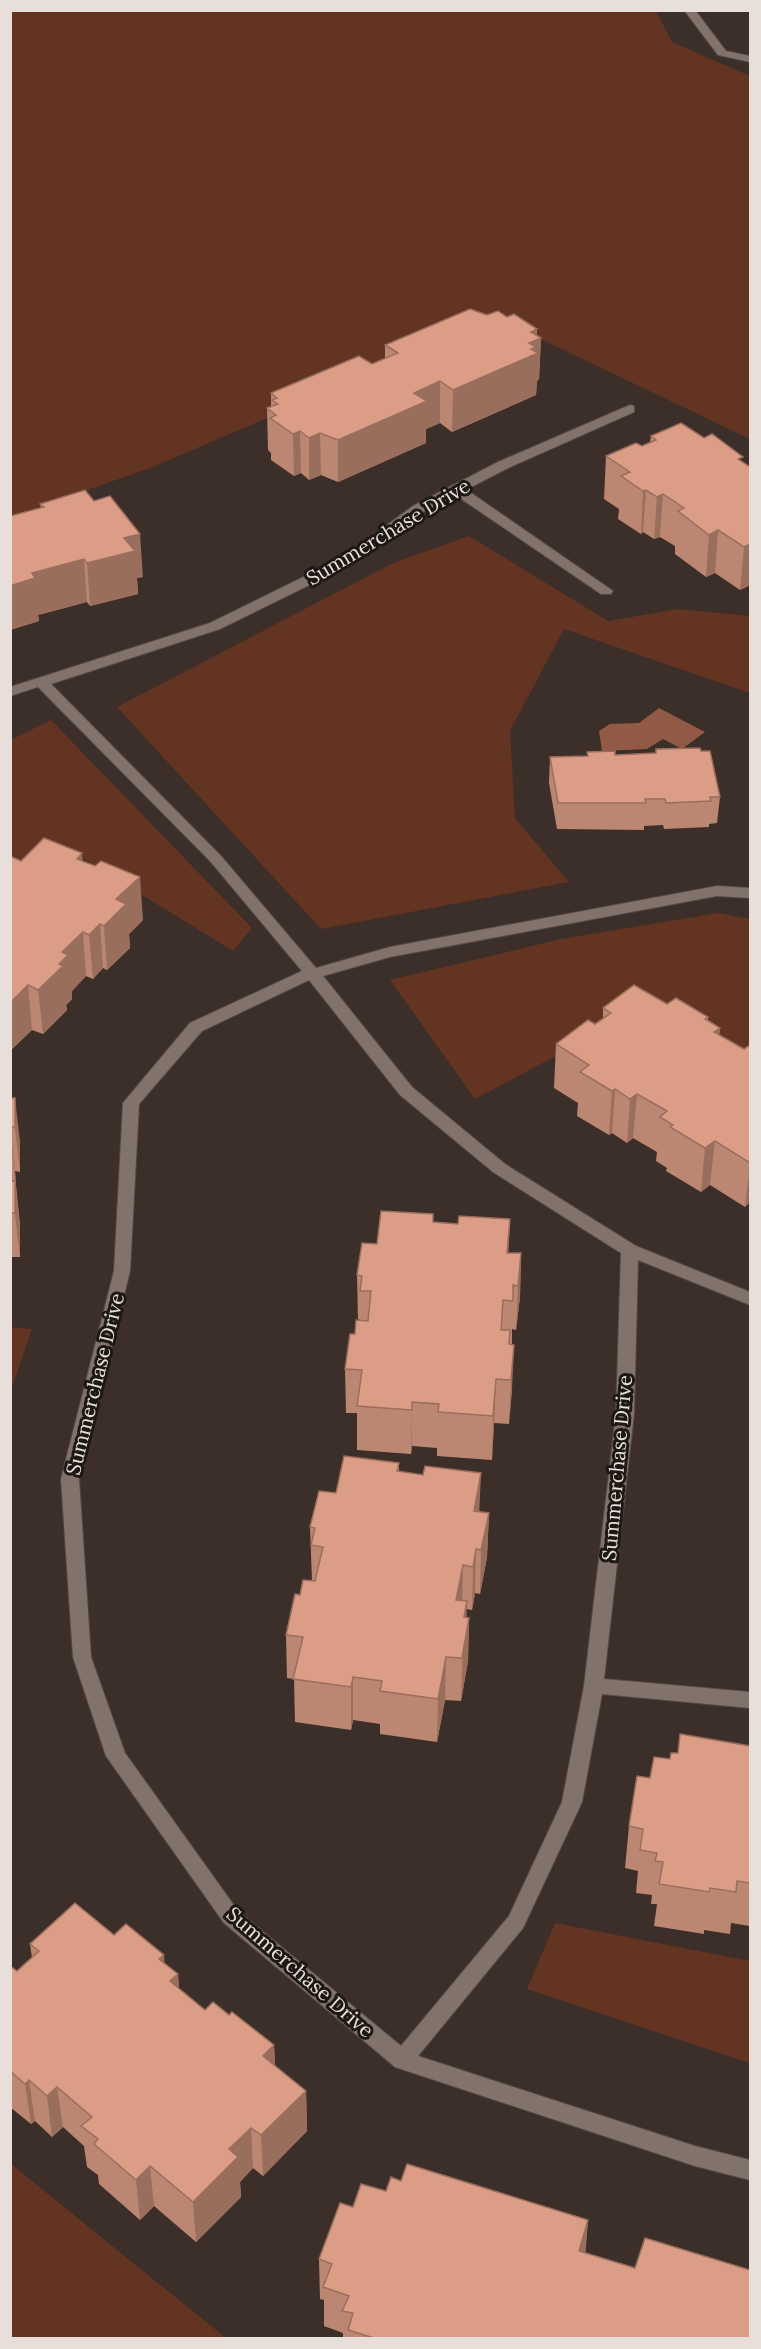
<svg xmlns="http://www.w3.org/2000/svg" width="761" height="2349" viewBox="0 0 761 2349" font-family="Lora,serif">
<rect width="100%" height="100%" fill="#3c2e28"/>
<path fill="#633421" d="M10,11h646l16,31 78,34v363l-222,-106 -84,9 -291,125 -142,50z
M469,536l139,85 70,-12 72,7v77l-186,-64 -54,102 5,87 54,64 -248,47 -204,-222 276,-144z
M51,720l201,208 -19,23 -167,-103 -55,32v-140z
M718,913l32,6v156l-119,-59 -156,83 -85,-119 171,-41z
M11,1327l21,2 -21,61 -1,-63z
M555,1923l195,38v102l-223,-74z
M10,2164h1l215,174h-215z"/>
<path fill="#925a44" d="M659,708l46,24 -23,17 -19,-10 -16,10 -45,2 -3,-20 11,-7 29,-1z"/>
<g fill="none" stroke-linecap="round" stroke-linejoin="round">
<defs>
<path id="service" d="M684,10h11l31,41 24,5v6l-32,-7z
M456,485l5,1 152,105 -2,3h-10l-150,-102v-6z"/>
<path id="minor" d="M630,405l4,1v6l-126,56 -85,44 -71,52 -132,65 -169,55 170,172 95,112 74,-21 327,-61 33,2v10l-33,-2 -327,61 -67,19 89,111 93,77 131,82 114,46v13l-112,-45 -4,154 -30,265 146,13v16l-148,-14 -20,108 -59,126 -105,128 277,90 55,14v20l-55,-14 -300,-99 -171,-144 -118,-167 -33,-99 -12,-178 53,-208 9,-168 67,-80 112,-52 -91,-109 -173,-175 -28,9v-9l200,-64 132,-65 71,-52 85,-44zM309,980l91,115 93,77 128,81 -5,161 -32,272 -22,116 -53,114 -108,130 -163,-135 -113,-158 -34,-96 -12,-178 51,-208 9,-167 63,-73z"/>
</defs>
<use href="#service" stroke="#554a46" stroke-width="2"/>
<use href="#minor" stroke="#554a46" stroke-width="2"/>
<use href="#service" fill="#82726c" fill-rule="evenodd"/>
<use href="#minor" fill="#82726c" fill-rule="evenodd"/>
</g>
<path fill="#bc8772" d="M537,335l4,3 -2,41 -2,2 -1,14 -84,37 -12,-9 -14,6v14l-88,39 -17,-7 -12,5 -8,-7 -7,3 -23,-16v-7l-3,-3 -1,-42 4,-1v-14l101,-29 13,-6v-13z
M651,436l92,26 7,123 -10,5 -25,-17 -9,4 -31,-23v-8l-15,-9 -6,2 -11,-7 -2,2 -23,-15 1,-10 -15,-10 2,-43 36,-10 8,-4z
M40,504l103,73 -6,1 1,16 -48,12 -3,-4 -49,13 1,6 -29,9v-114l31,-8z
M656,749l64,48 -3,26 -8,1v3l-45,2 -1,-4 -19,1v4l-87,-1 -8,-46 1,-26 37,-1v-4l28,3 40,-2z
M10,856l11,5h62l60,59 -14,14 1,14 -23,22 -4,-2 -10,11 -7,-3 -14,15v8l-6,6 1,5 -24,24 -11,-4 -22,21z
M667,1004l41,13v3l12,8 -1,7 25,14 6,-4v157l-5,5 -35,-22 -9,7 -35,-21 1,-3 -11,-7 1,-9 -24,-14 -6,5 -15,-10 -3,2 -32,-19 1,-13 -24,-15 2,-44 39,-20 8,-5v-11z
M10,1098l10,44v30l-5,-1 1,14 4,40v32h-10z
M433,1222l76,31h12l-1,44 -4,33 -4,-1v60l-3,35 -15,-1 -2,37 -55,-4v-8l-25,-2 -1,8 -54,-4v-37h-11l-1,-44 10,-35 5,-14 -2,-1 -1,-44 20,-31z
M399,1463v8l80,41 10,1 -2,44 -7,37 -5,-1 -3,17 -6,-1v8l3,1 -1,43 -7,40 -16,-1 -8,42 -57,-8v-10l-27,-4 -2,10 -56,-8 -1,-43 -7,-1 -1,-43 14,-40 12,-14 -2,-54 26,-34z
M750,1746v180l-19,-3 -1,11 -26,-4v4l-50,-8 3,-22h-6l1,-9 -16,-2 2,-22 -13,-3 4,-42 21,-48 20,-19 8,-6z
M114,1935l50,28 14,11 1,15 26,21 24,5 45,30 1,21 31,25 1,40 -44,45 -10,-8 -13,14 1,15 -45,45 -42,-36 -14,14 -41,-36 -1,-9 -11,-8 -3,-21 -21,-19 -11,10 -17,-16 -4,3 -21,-17v-141l7,5 15,-13 -2,-14z
M401,2181l187,39 -3,33 50,15 115,70h-407v-5l-19,-7v-26l-4,-1 -1,-40 34,-52 33,-16z"/>
<path fill="#996e5d" d="M537,329v11l4,-2 -2,41 -2,2 -1,14 -84,37 1,-42 78,-58z
M440,381v42l-14,6v14l-88,39v-42l76,-47z
M300,431l1,42 -7,3 -1,-42z
M320,433l1,42 -12,5v-42z
M646,490l-3,42 -2,2 2,-43z
M663,494l-3,43 -6,2 3,-42z
M718,530l-3,43 -9,4 3,-42z
M140,534l3,43 -6,1 1,16 -48,12 -3,-43 37,-25z
M750,544v41l-10,5 4,-43z
M84,559l3,43 -49,13 1,6 -29,9v-44l22,-13z
M82,853l4,44 -9,-38z
M140,877l3,43 -14,14 1,14 -23,22 -3,-44 12,-27z
M100,924l3,44 -10,11 -4,-44z
M83,932l3,44 -14,15v8l-6,6 1,5 -24,24 -5,-44 24,-38z
M28,985l4,45 -22,21v-48z
M720,1028l-4,44 -2,-40z
M615,1089l-3,44 -3,2 3,-44z
M637,1094l-4,44 -6,5 3,-44z
M15,1098l5,44v30l-5,-45z
M10,1127l5,44 1,14 -5,-44z
M715,1141l-5,44 -9,7 4,-44z
M750,1162v40l-5,5 5,-44z
M11,1169l4,37v-25l5,44v32l-9,-76z
M510,1219l-2,44 -1,-10z
M521,1253l-1,44 -4,33 2,-44z
M514,1345l-2,44 -3,35 2,-44z
M496,1379l-2,44 -2,37 1,-44z
M412,1402v44l-1,8 1,-44z
M481,1473l-2,44 -5,-6z
M489,1513l-2,44 -7,37 1,-44z
M476,1549l-1,44 -3,17 1,-43z
M463,1565l-1,44 -6,-9z
M467,1601l-1,36 3,-19 -1,43 -7,40 3,-84z
M446,1657l-1,43 -8,42 1,-43z
M353,1677v43l-2,10v-43z
M164,1955l3,42 -8,-38z
M178,1974l3,41 -11,-34z
M274,2045l2,41 -13,-30z
M29,2080l6,41 -4,3 -6,-40z
M57,2087l6,40 -11,10 -5,-41z
M306,2091l1,40 -44,45 -2,-41z
M251,2128l2,40 -13,14 1,15 -45,45 -3,-40 36,-53z
M150,2166l4,40 -14,14 -4,-40z
M588,2220l-3,40 -6,-9z"/>
<path fill="#db9d85" stroke="#996e5d" stroke-width="1.5" d="M470,309l17,6 11,-4 9,6 7,-3 23,15 -6,3 10,6 -12,5 7,4 -5,2 7,4 -85,37 -13,-9 -26,12 13,8 -89,39 -18,-7 -11,5 -9,-7 -7,3 -23,-16 6,-3 -9,-7 11,-4 -6,-4 5,-2 -6,-5 88,-37 13,8 26,-11 -13,-8z
M681,423l23,15 8,-4 31,23 -5,2 12,8v77l-6,3 -26,-17 -9,5 -31,-24 6,-3 -21,-14 -6,3 -11,-7 -3,1 -22,-15 9,-4 -24,-16 30,-13 6,3 14,-6 -5,-4z
M85,490l9,11 16,-5 30,38 -16,4 11,13 -48,12 -3,-4 -52,14 3,5 -25,8v-70l34,-9 -4,-3z
M700,748l1,3h9l10,46h-10l1,4 -45,2 -1,-4h-20l1,4h-88l-8,-46 38,-1 -1,-4 28,-1v4l41,-2v-4z
M44,838l38,15 -5,6 18,7 6,-5 39,16 -24,22 10,5 -22,22 -4,-2 -11,11 -6,-3 -21,20 6,3 -9,9 4,2 -25,24 -10,-5 -18,18v-147l11,5z
M634,985l33,19 9,-6 32,19 -3,2 15,9 -6,4 30,17 6,-4v118l-35,-22 -10,7 -35,-21 3,-2 -13,-8 7,-6 -30,-17 -7,5 -15,-10 -3,2 -32,-19 9,-7 -33,-21 32,-24 7,4 16,-11 -8,-5z
M10,1098h5v29h-5z
M10,1169l1,12h4v32h-5z
M381,1211l52,3v8l25,2 1,-8 51,3 -3,34h14l-3,33 -5,-1v16l-10,-1 -2,30h9l-1,14 5,1 -3,35 -15,-1 -3,37 -55,-4 1,-8 -27,-2v8l-55,-4 5,-36 -17,-1 5,-35h5l1,-14 12,1 3,-30h-11l2,-15 -5,-1 5,-32 15,1z
M344,1456l55,7 -2,8 26,4 2,-9 56,7 -7,38 15,2 -8,37 -5,-1 -3,18 -10,-2 -7,35 11,1 -3,16 5,1 -7,40 -16,-1 -8,42 -58,-8 2,-10 -29,-4 -2,10 -58,-8 10,-42 -17,-2 9,-41 5,1 3,-15 12,1 8,-34 -12,-2 4,-17 -5,-1 9,-36 17,2z
M680,1734l70,12v137l-13,-2 -1,11 -26,-4 -1,4 -50,-8 4,-22 -8,-1 2,-8 -17,-3 3,-21 -14,-3 8,-50 13,2 4,-21 16,2 1,-6h7z
M75,1903l39,32 12,-11 38,31 -5,4 19,15 -8,7 35,29 8,-8 16,13 3,-3 42,33 -11,11 43,35 -45,44 -10,-7 -22,21 9,8 -45,45 -43,-36 -14,14 -42,-36 4,-5 -17,-13 11,-9 -35,-30 -10,9 -18,-16 -4,4 -15,-13v-105l7,5 22,-20 -9,-7z
M407,2164l181,56 -9,31 56,17 10,-30 105,32v68h-376l-26,-8 5,-17 -11,-2 7,-15 -26,-9 9,-23 -13,-5 21,-56 13,4 8,-23 25,7 5,-14 10,4z"/>
<g text-anchor="middle" stroke-width="6" stroke-linejoin="round" paint-order="stroke">
<g font-size="20" fill="#e8dfdb" stroke="#1e1815">
<text transform="translate(388 532) rotate(-31)" y="7">Summerchase Drive</text>
<text transform="translate(95 1384) rotate(-76)" y="7">Summerchase Drive</text>
<text transform="translate(617 1468) rotate(-85)" y="7">Summerchase Drive</text>
<text transform="translate(300 1972) rotate(41)" y="7">Summerchase Drive</text>
</g>
</g>
<rect width="761" height="2349" fill="none" stroke="#e8dfdb" stroke-width="24"/>
</svg>
